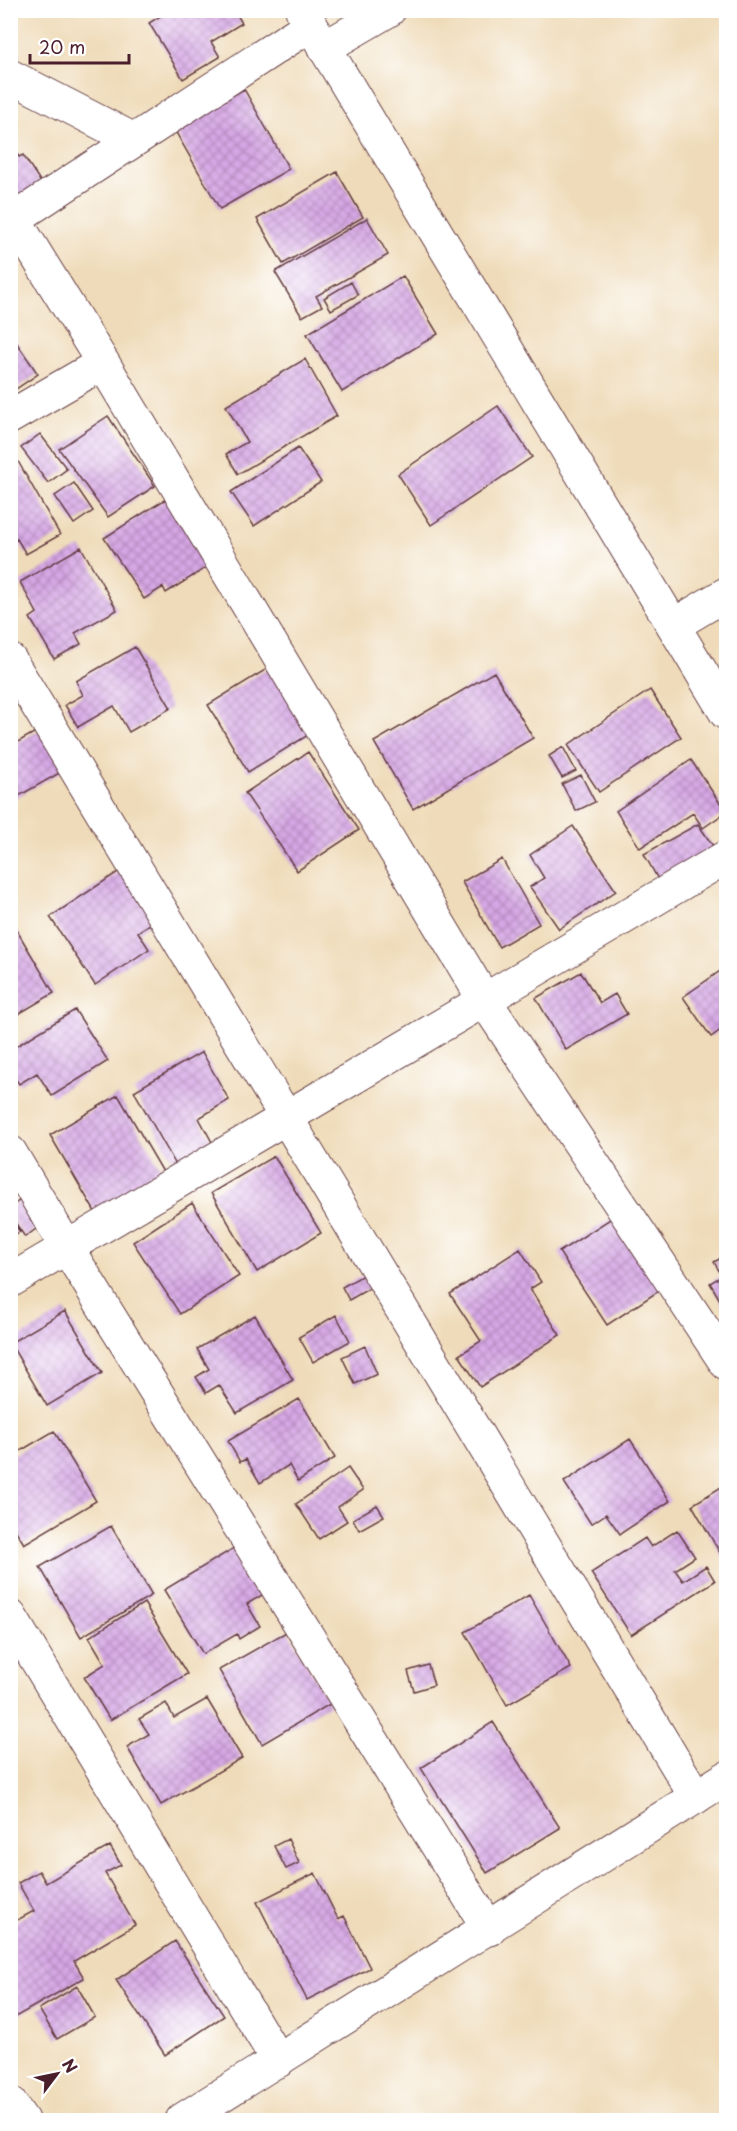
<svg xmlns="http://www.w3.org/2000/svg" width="737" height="2131" viewBox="0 0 737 2131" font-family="'Playpen Sans',sans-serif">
<defs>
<pattern id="building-cross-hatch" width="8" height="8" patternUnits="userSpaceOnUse" patternTransform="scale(1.5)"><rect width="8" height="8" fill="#d6a7e5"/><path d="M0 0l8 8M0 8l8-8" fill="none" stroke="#b087ba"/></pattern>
</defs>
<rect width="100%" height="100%" fill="#fff"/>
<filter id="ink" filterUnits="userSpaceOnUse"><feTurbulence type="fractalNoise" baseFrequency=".0167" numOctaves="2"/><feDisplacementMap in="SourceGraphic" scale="12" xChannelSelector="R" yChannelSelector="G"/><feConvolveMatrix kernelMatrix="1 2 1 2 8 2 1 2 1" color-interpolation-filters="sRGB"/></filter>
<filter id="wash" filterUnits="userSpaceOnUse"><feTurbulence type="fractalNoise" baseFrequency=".008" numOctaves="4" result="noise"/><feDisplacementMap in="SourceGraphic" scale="24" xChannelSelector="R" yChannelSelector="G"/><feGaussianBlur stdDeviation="1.35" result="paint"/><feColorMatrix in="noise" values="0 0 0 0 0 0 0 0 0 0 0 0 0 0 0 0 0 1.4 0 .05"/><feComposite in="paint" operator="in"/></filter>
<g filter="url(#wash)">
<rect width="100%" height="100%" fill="#efdbb9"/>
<g id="blocks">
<path fill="url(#building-cross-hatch)" d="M170,10h64l8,13 -31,19 9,15 -37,22 -34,-56z
M244,89l45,80 -69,40 -46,-80z
M10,143l9,14 4,-2 25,38 -38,25z
M337,172l26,45 -80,47 -26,-45z
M367,218l21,37 -72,41 6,10 -20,11 -27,-45z
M403,276l35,58 -96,58 -35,-58z
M351,282l7,13 -27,15 -7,-12z
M10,333l28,41 -28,19z
M305,359l32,57 -99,58 -12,-20 21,-12 -21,-36z
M498,406l34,51 -101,68 -33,-51z
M108,416l47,70 -47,31 -49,-68z
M40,434l27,35 -19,14 -27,-35z
M298,448l23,34 -67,44 -23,-34z
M15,456l45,79 -34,19 -9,-15 -7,3v-83z
M74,483l19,28 -19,13 -19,-28z
M172,495l43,67 -49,31 -3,-6 -19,12 -40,-61z
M81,547l36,63 -42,23 6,11 -27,15 -24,-41 7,-5 -17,-31z
M135,647l36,61 -42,24 -15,-26 -36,21 -13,-22 18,-10 -7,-14z
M278,662l40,67 -70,43 -40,-67z
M494,672l39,66 -120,71 -39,-67z
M650,690l31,47 -82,55 -31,-47z
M46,726l24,41 -60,34v-71l8,12z
M563,747l13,24 -14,7 -13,-22z
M308,752l51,78 -62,41 -52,-78z
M691,760l35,52 -23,16 -10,-15 -53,35 -24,-37z
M581,775l14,27 -19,9 -14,-27z
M698,824l17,25 -56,32 -15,-27z
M573,826l43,65 -57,38 -29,-42 14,-9 -14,-23z
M502,859l37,65 -40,23 -37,-65z
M127,866l34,51 -23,15 11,17 -54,36 -45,-68z
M13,924l41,69 -44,26v-93z
M726,967v59l-15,11 -28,-40z
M581,972l19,31 15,-9 12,20 -61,36 -30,-52z
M75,1010l33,51 -56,35 -15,-23 -18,11 -9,-13v-21z
M202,1052l27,48 -30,18 14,26 -37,21 -42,-74z
M118,1095l48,82 -68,40 -48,-82z
M274,1156l47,77 -64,39 -46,-79z
M22,1199l18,27 -15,11 -15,-22v-8z
M192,1203l47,73 -59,38 -47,-72z
M624,1210l47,73 -64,42 -48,-73z
M10,1217l10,15 -10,5z
M520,1249l21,33 -11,7 30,46 -80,52 -21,-32 22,-14 -31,-47z
M726,1255v51l-2,1 -14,-24 12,-7 -8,-14z
M365,1274l7,13 -23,13 -7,-13z
M65,1311l37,62 -55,33 -37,-63z
M255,1315l38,65 -56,33 -18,-28 -13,8 -10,-16 13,-8 -12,-20z
M336,1315l14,26 -37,21 -14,-25z
M365,1346l12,28 -22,10 -13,-27z
M299,1399l36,59 -37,23 -9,-16 -29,18 -14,-24 -6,3 -12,-21z
M54,1431l42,70 -72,43 -14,-23v-64z
M630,1439l40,62 -50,33 -14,-20 -15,10 -27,-42z
M348,1468l15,22 -25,17 9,14 -28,18 -23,-35z
M726,1484v79l-34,-58z
M377,1505l7,11 -25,14 -6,-11z
M111,1526l41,69 -71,42 -41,-70z
M677,1530l18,27 -20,13 8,11 23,-15 9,15 -84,54 -40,-62 54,-35 6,9z
M244,1542l28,47 -25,15 13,22 -21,13 -2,-5 -34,20 -39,-64z
M529,1595l42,73 -64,37 -42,-73z
M144,1603l43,71 -77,46 -26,-43 21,-13 -16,-27z
M288,1631l42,73 -68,40 -43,-74z
M428,1665l6,20 -20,6 -6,-20z
M207,1699l35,59 -81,47 -34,-58 22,-13 -10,-15 27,-16 8,15z
M493,1722l67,106 -73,45 -66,-105z
M288,1839l11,24 -13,6 -12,-23z
M110,1846l11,19 -16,8 30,52 -61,36 10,17 -74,42v-96l24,-13 -16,-28 21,-12 7,12z
M315,1873l23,46 6,-3 26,52 -63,32 -50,-98z
M175,1941l49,75 -59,39 -49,-75z
M77,1986l18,31 -38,22 -18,-30z"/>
</g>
</g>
<g filter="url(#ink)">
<use href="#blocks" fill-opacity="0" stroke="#633b40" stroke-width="1.5"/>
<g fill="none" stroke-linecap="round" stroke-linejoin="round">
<defs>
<path id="minor" d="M310,25l-296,194 89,144 382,638 241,362
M324,48l65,-38
M10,76l124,64
M10,417l93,-54
M674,625l52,-31
M10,660l686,1137
M10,1152l57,96 422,681
M10,1281l716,-424
M10,1616l268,445
M10,2103l12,17"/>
<path id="tertiary" d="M302,10l424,703
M182,2120l544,-342"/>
</defs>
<use href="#minor" stroke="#633b40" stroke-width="35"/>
<use href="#tertiary" stroke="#633b40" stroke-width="35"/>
<use href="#minor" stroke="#fff" stroke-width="33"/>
<use href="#tertiary" stroke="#fff" stroke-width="33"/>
</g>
</g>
<rect width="737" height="2131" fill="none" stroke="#fff" stroke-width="36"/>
<g transform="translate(57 2074) rotate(58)" stroke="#ffffff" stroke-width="4.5" paint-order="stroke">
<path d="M0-4.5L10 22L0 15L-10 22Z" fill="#4a1f2b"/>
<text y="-9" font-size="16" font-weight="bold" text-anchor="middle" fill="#4a1f2b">N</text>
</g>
<path d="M30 54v9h99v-9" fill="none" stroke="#4a1f2b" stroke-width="3"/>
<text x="39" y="54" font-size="18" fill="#4a1f2b" stroke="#ffffff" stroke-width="4.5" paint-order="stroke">20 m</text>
</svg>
